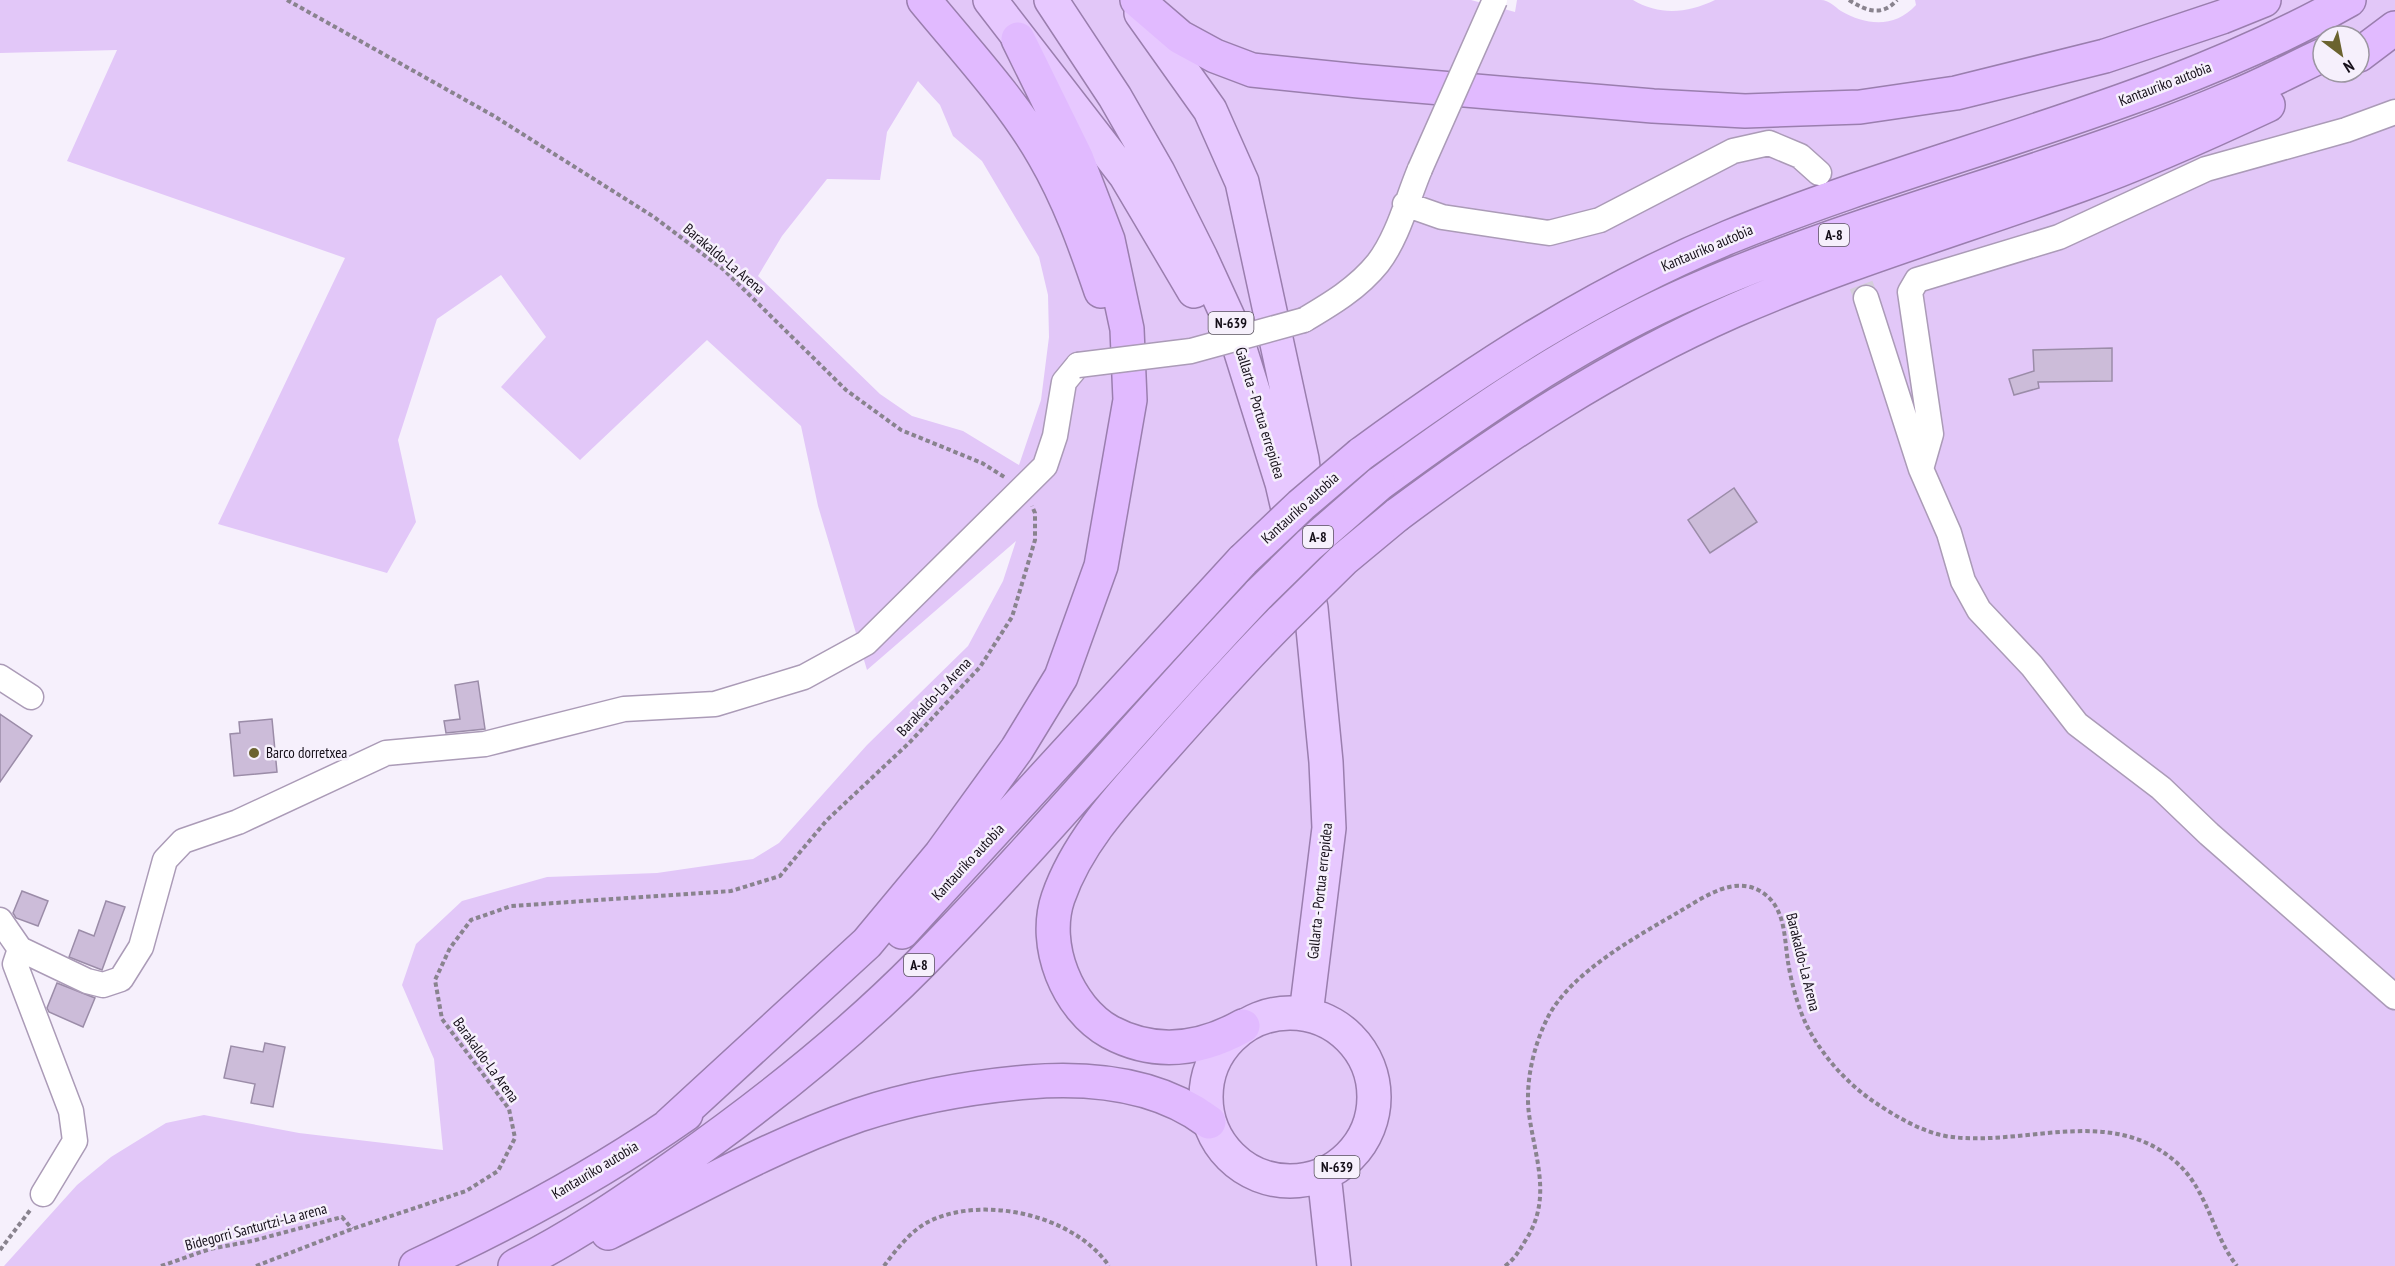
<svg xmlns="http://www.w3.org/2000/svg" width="2395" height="1266" viewBox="0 0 2395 1266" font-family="'PT Sans Narrow',sans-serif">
<rect width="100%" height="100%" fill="#f6f0fc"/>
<path fill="#e2c7f8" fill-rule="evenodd" d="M0,0h1471l44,12 2,-12h116c27,16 55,13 82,0 35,0 71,0 106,0 8,0 14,7 20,11 26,15 54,17 75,-6l-1,-5h480v1266h-2391l73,-81 34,-28 55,-34 38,-8 95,18 144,17 -9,-91 -32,-74 14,-41 46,-43 85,-24 110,-4 96,-14 26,-16 88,-98 101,-99 35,-65 13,-40 -149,129 -49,-164 -17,-80 -94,-86 -127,120 -79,-73 45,-50 -45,-62 -64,44 -39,121 18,82 -29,51 -169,-49 127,-266 -278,-97 50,-111 -117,3zM2323,36h36v36h-36zM918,81l22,24 13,31 29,25 57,96 9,38 1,42 -8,63 -22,65 -56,-34 -51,-15 -32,-22 -122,-118 24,-40 45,-57 53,1 7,-48z"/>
<path fill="#ccbcd9" stroke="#9b8ca8" stroke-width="1.5" d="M2112,348v33l-74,1 1,6 -25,7 -5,-16 25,-8 -1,-21z
M1734,488l23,34 -47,31 -22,-33z
M478,681l7,48 -39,4 -2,-12 16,-2 -5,-34z
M0,714l32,22 -32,46z
M272,719l5,53 -43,4 -4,-42 10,-1 -1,-11z
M22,891l26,10 -10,25 -22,-8 -3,-5z
M106,901l19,6 -23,63 -33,-13 10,-27 15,6z
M57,983l38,15 -12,29 -34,-15 -2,-4z
M265,1043l20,4 -12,60 -22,-4 4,-19 -31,-6 7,-32 32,6z"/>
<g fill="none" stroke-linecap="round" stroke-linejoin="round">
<path stroke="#d4ceda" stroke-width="24" stroke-dasharray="24 12" stroke-linecap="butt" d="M1823,184l43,114"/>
<defs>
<path id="minor" d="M1405,204l37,13 107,16 51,-13 133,-69 36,-8 31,13 19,17
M1866,298l55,171 28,64 14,48 16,29 53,56 45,58 84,64 48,46 186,163
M1304,320c27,-16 54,-32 74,-57 20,-26 29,-63 42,-94
M1921,469l10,-35 -21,-142 7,-12 142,-43 147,-68 140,-39 49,-18
M0,677l31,20
M0,920l20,29 67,32 16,4 18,-6 20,-32 24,-87 18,-19 55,-19 148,-69 99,-9 139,-35 91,-5 89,-27 62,-34 179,-177 10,-30 9,-54 14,-17
M20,949l-5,15 56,147 4,30 -32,53"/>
<path id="trunk" d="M990,0l136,176 68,115
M1051,0l64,97 43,75 43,86 33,72 48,153 29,125 15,154 3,66 -23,186
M1141,13l69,97 32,72 60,277 8,66
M1206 1097a84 84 0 1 1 168 0a84 84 0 1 1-168 0Z
M1324,1174l10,92"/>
<path id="motorway" d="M924,0c41,50 88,100 120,156 25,43 41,88 57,135
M1137,0l43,37 35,19 37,14 107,11 294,25 92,5 115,-4 96,-14 149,-37 117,-39 42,-17
M2359,55l36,-27
M1361,454c120,-87 231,-160 368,-217 205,-84 427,-128 620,-237
M1379,484c94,-69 190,-136 297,-185 182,-83 379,-125 562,-204 29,-12 57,-27 85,-40
M1397,515c106,-79 214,-150 336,-204 112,-49 231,-84 347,-126 64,-23 126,-51 188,-80
M902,932l341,-372
M1243,1026c-43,24 -88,30 -133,6 -43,-24 -68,-87 -52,-134 20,-58 64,-103 104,-148 39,-44 78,-88 120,-130
M669,1125l198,-182 74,-89 76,-105 44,-72 40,-111 29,-166 -3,-71 -19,-89 -32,-83 -58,-118
M608,1233c82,-41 164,-88 251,-118 55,-18 111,-28 169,-33 63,-5 129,1 181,40
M416,1266c93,-43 186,-93 270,-152
M515,1266c56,-28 108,-63 159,-99 87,-61 172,-128 247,-204 117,-119 224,-249 339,-370"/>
</defs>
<use href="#minor" stroke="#ab9bb7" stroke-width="27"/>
<use href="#trunk" stroke="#9a7eae" stroke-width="36"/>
<use href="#motorway" stroke="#9a7eae" stroke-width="36"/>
<path stroke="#89838e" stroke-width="4" stroke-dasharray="4.5 3" stroke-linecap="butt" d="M287,0l207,116 160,101 70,53 122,120 55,40 81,33 24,15
M1849,0c17,11 33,17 48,0
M0,1250l31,-41
M161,1266l49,-17 42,-8 90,-24 10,12
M256,1266l96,-37 114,-38 32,-20 17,-33 -6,-29 -67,-90 -7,-39 15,-32 21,-28 40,-14 220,-15 49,-15 47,-56 82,-77 71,-76 32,-50 23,-77v-27l-3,-7
M884,1266c12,-16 27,-36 46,-45 54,-26 144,-6 179,45
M1505,1266c11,-8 15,-17 22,-28 25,-41 8,-80 2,-124 -4,-30 4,-67 18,-95 23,-47 91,-83 135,-109 24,-14 52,-34 78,-19 26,15 24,46 28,71 3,19 10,46 19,64 15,29 37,54 63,73 23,16 54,35 82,38 75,9 159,-32 224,25 32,28 36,72 61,104"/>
<use href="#minor" stroke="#fff" stroke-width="24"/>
<use href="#trunk" stroke="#e7c8ff" stroke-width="33"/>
<use href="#motorway" stroke="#e1baff" stroke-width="33"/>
<defs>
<path id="minor-bridge" d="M1420,169l75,-169
M1078,365l113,-14 113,-31"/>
<path id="motorway-bridge" d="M1243,560l58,-55 60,-51
M1260,593l49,-48 70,-61
M1282,620l62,-61 53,-44"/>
</defs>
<use href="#minor-bridge" stroke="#ab9bb7" stroke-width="27" stroke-linecap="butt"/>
<use href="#motorway-bridge" stroke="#9a7eae" stroke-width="36" stroke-linecap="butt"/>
<use href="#minor-bridge" stroke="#fff" stroke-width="24"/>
<use href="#motorway-bridge" stroke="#e1baff" stroke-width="33"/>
</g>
<circle fill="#6b632f" stroke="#f6f0fc" stroke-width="2" cx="254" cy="753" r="6"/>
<g text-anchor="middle" stroke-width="5" stroke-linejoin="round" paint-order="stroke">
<g fill="#f6f0fc" stroke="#58525d" stroke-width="1.5">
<rect x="1819" y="224" width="30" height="22" rx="4.5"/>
<rect x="1208.5" y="312" width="45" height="22" rx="4.5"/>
<rect x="1303" y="526" width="30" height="22" rx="4.5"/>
<rect x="904" y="954" width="30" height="22" rx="4.5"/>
<rect x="1314.5" y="1156" width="45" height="22" rx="4.5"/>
</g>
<g font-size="14" font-weight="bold" fill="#150f19">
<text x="1834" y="240">A-8</text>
<text x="1231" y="328">N-639</text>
<text x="1318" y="542">A-8</text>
<text x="919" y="970">A-8</text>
<text x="1337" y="1172">N-639</text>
</g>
<g font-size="15" fill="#150f19" stroke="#f6f0fc">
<text transform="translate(2165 84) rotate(-21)" y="5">Kantauriko autobia</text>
<text transform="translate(1707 248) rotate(-23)" y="5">Kantauriko autobia</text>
<text transform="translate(724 259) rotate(40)" y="5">Barakaldo-La Arena</text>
<text transform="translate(1260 413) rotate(73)" y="5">Gallarta - Portua errepidea</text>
<text transform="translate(1300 508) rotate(-42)" y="5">Kantauriko autobia</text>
<text transform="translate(934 697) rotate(-47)" y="5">Barakaldo-La Arena</text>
<text transform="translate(968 862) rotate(-47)" y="5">Kantauriko autobia</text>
<text transform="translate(1320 891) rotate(-84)" y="5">Gallarta - Portua errepidea</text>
<text transform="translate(1803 962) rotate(76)" y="5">Barakaldo-La Arena</text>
<text transform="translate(486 1060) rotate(54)" y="5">Barakaldo-La Arena</text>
<text transform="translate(595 1170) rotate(-31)" y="5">Kantauriko autobia</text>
<text transform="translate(256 1227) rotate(-15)" y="5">Bidegorri Santurtzi-La arena</text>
</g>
<g font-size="15" fill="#150f19" stroke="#f6f0fc" text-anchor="start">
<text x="266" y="758">Barco dorretxea</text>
</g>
</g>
<g transform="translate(2341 54) rotate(148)"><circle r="28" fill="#f6f0fc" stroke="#9c96a1" stroke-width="1.5"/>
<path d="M0-4.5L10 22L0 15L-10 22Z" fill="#6b632f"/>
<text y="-9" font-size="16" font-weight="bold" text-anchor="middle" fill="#150f19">N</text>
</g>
</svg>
